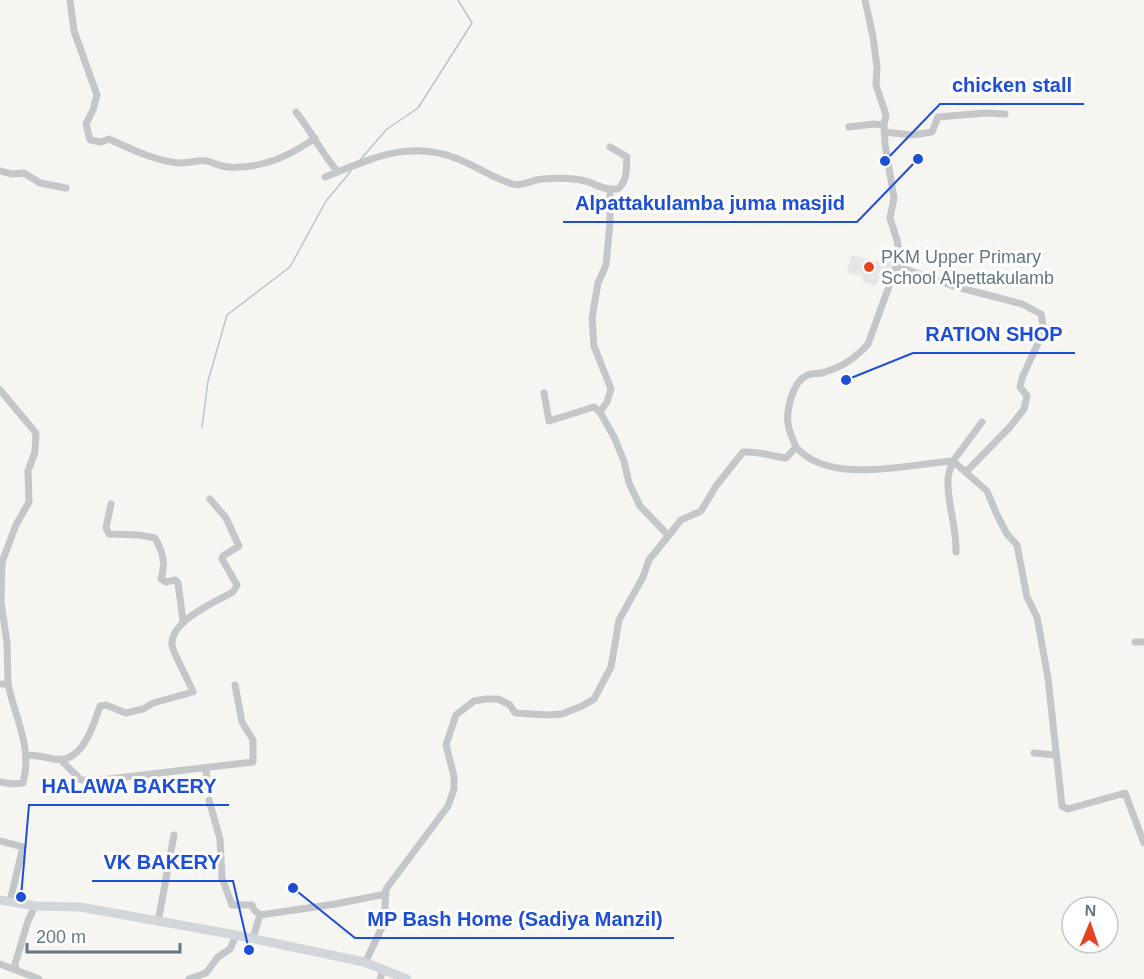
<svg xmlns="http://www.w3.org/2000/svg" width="1144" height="979" viewBox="0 0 1144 979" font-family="Arial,sans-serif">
<rect width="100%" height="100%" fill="#f6f5f2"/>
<path fill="#e6e7e5" d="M851,255l29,7 1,-2 11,2 -6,22 -9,-2 -2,3 -12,-3 -1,-6 -15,-3z"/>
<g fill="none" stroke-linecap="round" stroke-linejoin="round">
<path stroke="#b8c5c8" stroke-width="1.5" d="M360,160l27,-31 31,-21 54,-85 -14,-23
M202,427l6,-46 19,-66 63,-48 36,-66 25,-30"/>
<path stroke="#c3c7ca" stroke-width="7" d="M70,0l4,31 23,64 -4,15 -7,14 4,16 11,2 8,-3c22,10 46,22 70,24 9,0 19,-3 28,-2 7,2 14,6 22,6 32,2 61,-11 86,-29
M296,112c15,19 26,42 42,60
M849,127l25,-3 10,1
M884,132l28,3 20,-3 6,-15 48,-4 19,1
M610,147l17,10c-1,12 1,23 -9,32h-8
M0,171l12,3 12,-1 16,10 26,5
M325,177c46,-18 84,-38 133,-18 18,7 35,19 54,25 10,3 21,-5 31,-5 12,-1 31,-1 42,2 10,2 13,7 25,8v34l-4,42 -8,18 -6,35 2,28 17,43 -4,13 -7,10 14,25 10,24 5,22 11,23 28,29
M897,264l5,4 51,18 69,18 19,10 3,16 -22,48 -2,9 7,9 -3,13 -15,19 -43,44
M0,390l36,43 -1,19 -7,19 1,31 -13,23 -14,37 -1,40 6,41 1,41h-8
M544,393l5,28 45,-14 6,5
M796,447c34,39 112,17 157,14l29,-39
M111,504l-5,24 3,6 30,1 16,3c8,14 11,25 6,41l5,3 9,-2 3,3 5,38
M956,552c1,-25 -9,-48 -8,-72 0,-7 3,-13 5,-19l34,30 10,24 10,19 10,11 10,52 10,20 11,61 14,128 6,3 57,-16 19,50
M1135,642h9
M1034,753l21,2
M26,755c10,0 19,2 28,4 28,5 39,-32 46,-53l6,-1 20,8 17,-4 10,-6 40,-11c-4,-11 -20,-39 -21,-47 -2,-24 43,-43 61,-53l4,-7 -15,-26 1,-3 16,-10 -13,-28 -16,-19
M60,759l21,21h19l153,-18v-22l-11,-18 -7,-37
M206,768l2,22
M0,782l13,2 10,-1c10,-35 -8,-65 -15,-99
M209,800l11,39 2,39 10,27h20l2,5 6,5
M0,841l23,6 -13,54
M158,922l16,-87
M253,938l7,-23 75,-11 51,-10
M365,963l19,-40 2,-34 62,-83 6,-17v-13l-8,-31 10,-30 18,-14 12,-2h12l12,6 5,8 32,2 15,-1 20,-8 12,-7 17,-32 8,-47 24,-43 6,-17 32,-40 20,-9 15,-25 27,-34c15,-1 28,4 43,6l10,-11c-9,-20 -11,-29 -5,-49 4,-11 8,-21 20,-24 5,-1 10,0 14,-2 17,-5 31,-14 43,-28l32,-88 -3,-16 -7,-22 4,-20 -9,-54 -1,-19 2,-10 -10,-30 1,-18 -4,-30 -8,-37
M0,964l39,15
M16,970l-1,-6 13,-43 7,-15
M189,979l17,-6 12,-16 12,-8 6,-14
M380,979l3,-9"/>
<path stroke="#d1d6da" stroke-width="9" d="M0,900l35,6 45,1 156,28 128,27 43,17"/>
</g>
<circle fill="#e64421" stroke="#fff" stroke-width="2" cx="869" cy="267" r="6"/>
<g text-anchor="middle" stroke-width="6" stroke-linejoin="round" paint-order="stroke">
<g font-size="18" fill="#647783" stroke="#fff" text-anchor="start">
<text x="881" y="263">PKM Upper Primary<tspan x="881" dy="21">School Alpettakulamb</tspan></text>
</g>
</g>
<path fill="none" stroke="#1d4ed8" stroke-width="2" d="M885 161L940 104H1084M918 159L857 222H563M846 380L913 353H1075M21 897L29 805H229M249 950L233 881H92M293 888L355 938H674"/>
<g fill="#1d4ed8" stroke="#fff" stroke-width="2">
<circle cx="885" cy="161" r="6"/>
<circle cx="918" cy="159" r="6"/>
<circle cx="846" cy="380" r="6"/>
<circle cx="21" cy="897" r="6"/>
<circle cx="249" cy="950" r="6"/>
<circle cx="293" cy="888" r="6"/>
</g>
<g font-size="20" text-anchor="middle" font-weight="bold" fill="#1d4ed8" stroke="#fff" stroke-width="6" stroke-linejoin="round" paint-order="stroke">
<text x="1012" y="92">chicken stall</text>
<text x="710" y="210">Alpattakulamba juma masjid</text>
<text x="994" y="341">RATION SHOP</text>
<text x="129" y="793">HALAWA BAKERY</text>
<text x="162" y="869">VK BAKERY</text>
<text x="515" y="926">MP Bash Home (Sadiya Manzil)</text>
</g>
<g transform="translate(1090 925) rotate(2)"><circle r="28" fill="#ffffff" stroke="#c1c9cd" stroke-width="1.5"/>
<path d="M0-4.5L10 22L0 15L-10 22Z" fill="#e64421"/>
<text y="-9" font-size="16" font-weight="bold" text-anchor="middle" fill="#647783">N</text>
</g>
<path d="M27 943v9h153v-9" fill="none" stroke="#647783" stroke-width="3"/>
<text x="36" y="943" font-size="18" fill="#647783" stroke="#ffffff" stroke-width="4.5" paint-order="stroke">200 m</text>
</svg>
